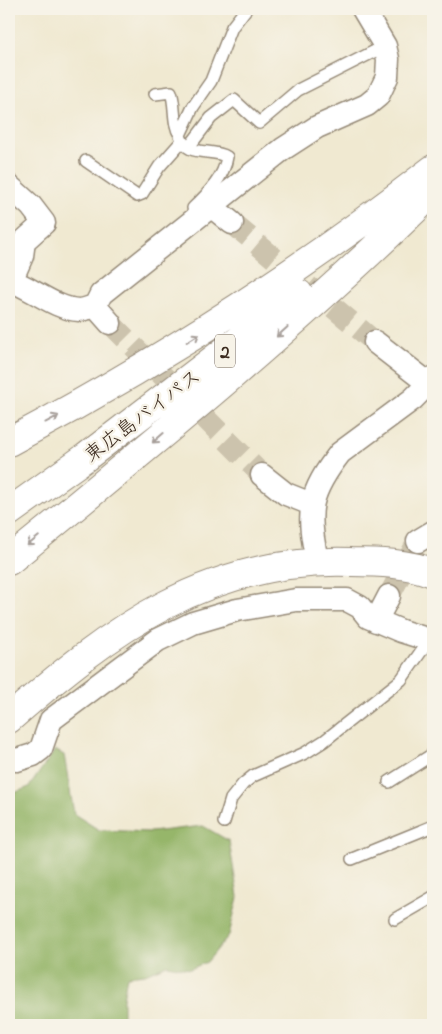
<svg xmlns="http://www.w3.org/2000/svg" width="442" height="1034" viewBox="0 0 442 1034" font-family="'Indie Flower','Klee One',sans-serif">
<rect width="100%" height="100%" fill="#f7f3e8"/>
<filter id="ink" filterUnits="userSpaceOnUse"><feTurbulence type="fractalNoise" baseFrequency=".02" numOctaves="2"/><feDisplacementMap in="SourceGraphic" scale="10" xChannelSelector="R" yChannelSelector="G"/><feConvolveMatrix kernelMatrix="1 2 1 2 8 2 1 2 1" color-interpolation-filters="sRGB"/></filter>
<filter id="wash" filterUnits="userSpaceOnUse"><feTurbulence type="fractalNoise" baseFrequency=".0096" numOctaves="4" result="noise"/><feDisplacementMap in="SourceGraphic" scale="20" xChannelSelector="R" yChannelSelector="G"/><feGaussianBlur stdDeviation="1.12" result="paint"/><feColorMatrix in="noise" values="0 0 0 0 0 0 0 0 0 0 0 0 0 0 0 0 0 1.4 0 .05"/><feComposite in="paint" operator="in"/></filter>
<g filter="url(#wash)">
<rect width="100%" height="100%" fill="#f0e9d1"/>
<path fill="#96b66a" stroke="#687044" d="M55,750l9,5 10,59 25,16 52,2 52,-6 26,15 9,56 -9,38 -22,27 -17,7 -23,-4 -22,9 -18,2 -4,23v26h-114v-230l20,-8z"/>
</g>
<g filter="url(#ink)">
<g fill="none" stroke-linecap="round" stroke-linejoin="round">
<path stroke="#ccc3ad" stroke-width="22" stroke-dasharray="22 11" stroke-linecap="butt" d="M232,223l143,119
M110,323l152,152
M389,596l29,-55"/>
<defs>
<path id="lane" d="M155,94l16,-2c5,14 1,31 9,43
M189,147l22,-29 23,-18 25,23 39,-33 87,-44
M86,161l51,35 5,-2 17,-27 23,-26
M193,208c15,-14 31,-31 34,-51 -15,-10 -41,2 -47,-22l13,-28 18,-26 21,-54 14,-18
M389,782l44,-28
M224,822l7,-23 12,-15 10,-8 52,-23 19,-12 77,-61 28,-40
M352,859l81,-33
M395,919l38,-22"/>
<path id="street" d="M9,186l22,20 13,17 -20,18 -2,15 -11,25
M211,206l21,17
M9,280c22,7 46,29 70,30 5,0 11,-3 16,-4l6,-12 182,-145 34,-22 50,-22 11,-9 9,-19 1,-18 -3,-13 -22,-37
M95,306l15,17
M375,342l58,45
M262,475l24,19 25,10
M418,541l15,-9
M317,560c-11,-49 -8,-67 23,-107l73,-54 20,-20
M376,621l13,-25
M9,758l8,2 16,-5 8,-6 10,-29 107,-80 35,-17 44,-13 59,-10h51l13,7 8,10 33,14 32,10"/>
<path id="secondary" d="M9,719c101,-89 200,-162 342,-157 27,0 57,1 82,11"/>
<path id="highway" d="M9,442c149,-79 290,-169 424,-273
M9,512l77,-55 213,-163
M9,561c145,-119 290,-237 424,-369"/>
</defs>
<use href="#lane" stroke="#968a78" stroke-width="14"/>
<use href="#street" stroke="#968a78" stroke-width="25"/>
<use href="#secondary" stroke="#968a78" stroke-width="30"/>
<use href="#highway" stroke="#968a78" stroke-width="30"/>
<use href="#lane" stroke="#fff" stroke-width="11"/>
<use href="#street" stroke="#fff" stroke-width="22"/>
<use href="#secondary" stroke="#fff" stroke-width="28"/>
<use href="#highway" stroke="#fff" stroke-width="28"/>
</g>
<defs><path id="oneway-shaft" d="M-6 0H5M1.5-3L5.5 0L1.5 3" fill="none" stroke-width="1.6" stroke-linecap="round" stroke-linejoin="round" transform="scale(1.25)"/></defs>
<g stroke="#a79f9a">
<use href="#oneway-shaft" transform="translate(282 332) rotate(138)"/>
<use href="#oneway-shaft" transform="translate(193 338) rotate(-32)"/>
<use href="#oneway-shaft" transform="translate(52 419) rotate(-28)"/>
<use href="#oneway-shaft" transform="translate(158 438) rotate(139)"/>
<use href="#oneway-shaft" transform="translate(33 541) rotate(141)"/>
</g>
</g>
<g text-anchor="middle" stroke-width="5" stroke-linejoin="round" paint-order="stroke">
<rect fill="#f7f3e8" stroke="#73665b" stroke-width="1" x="215" y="334.5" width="20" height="33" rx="4"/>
<g font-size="19" font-weight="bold" fill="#3b2a1e">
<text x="225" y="358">2</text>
</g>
<g font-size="20" fill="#3b2a1e" stroke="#f7f3e8">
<text transform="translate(142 415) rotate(-37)" y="7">東広島バイパス</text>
</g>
</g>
<rect width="442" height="1034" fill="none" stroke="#f7f3e8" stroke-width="30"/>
</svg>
